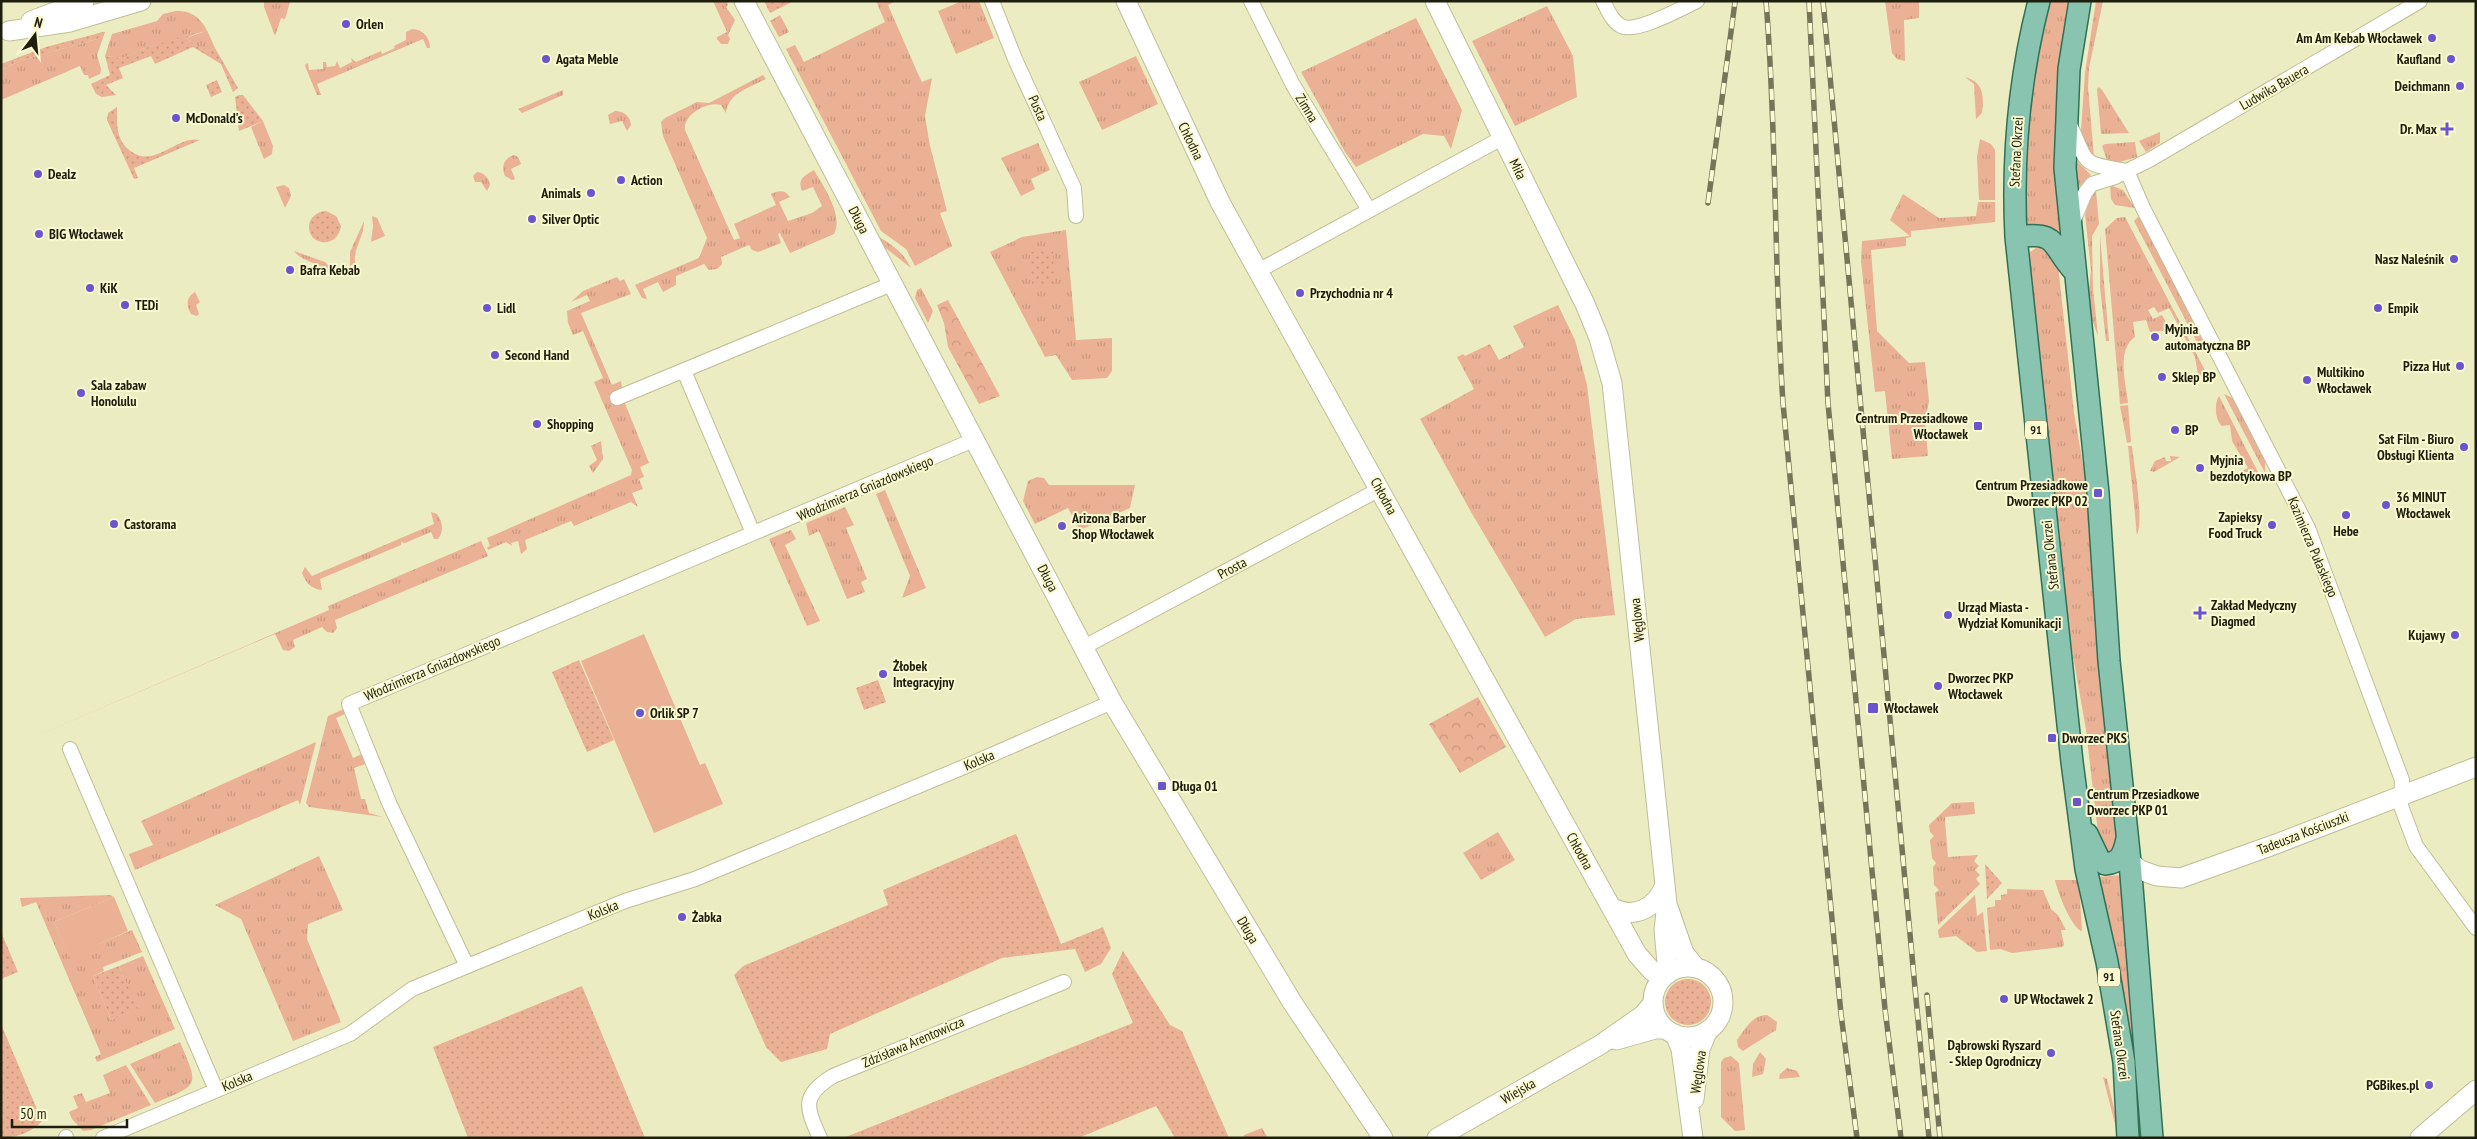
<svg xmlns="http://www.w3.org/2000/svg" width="2477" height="1139" viewBox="0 0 2477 1139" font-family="'PT Sans Narrow',sans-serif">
<defs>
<pattern id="grass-tufts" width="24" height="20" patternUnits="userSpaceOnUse" patternTransform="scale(1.25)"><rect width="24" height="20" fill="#eab195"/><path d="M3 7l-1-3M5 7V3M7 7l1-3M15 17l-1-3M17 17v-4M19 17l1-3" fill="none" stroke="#c8987f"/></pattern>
<pattern id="forest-crowns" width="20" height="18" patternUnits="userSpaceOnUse" patternTransform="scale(1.25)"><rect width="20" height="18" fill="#eab195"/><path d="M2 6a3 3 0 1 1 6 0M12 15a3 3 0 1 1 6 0" fill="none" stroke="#c8987f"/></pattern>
<pattern id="park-dots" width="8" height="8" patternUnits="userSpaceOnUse" patternTransform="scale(1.25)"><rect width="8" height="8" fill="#eab195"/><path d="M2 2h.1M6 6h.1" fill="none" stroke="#c8987f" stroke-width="1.8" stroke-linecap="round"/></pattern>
</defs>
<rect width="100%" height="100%" fill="#ececc2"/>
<path fill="url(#grass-tufts)" d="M264,1h37l-11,1 -5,17 -4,-1 -6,18 -11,-29z
M713,1h14l1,4 -2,2 9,13 -7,15 2,4 -2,5h-7l-4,-5v-2l10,-5z
M876,1h20l-8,4 31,71 3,6 10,-4 -7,38 5,30 17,65 -7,2 12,33 -37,20 -9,-17 -25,-18 -95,-182 9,-4 9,17 81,-40z
M962,1h17l15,37 -38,16 -18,-43z
M1885,1h34v17l-15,2 1,41 -8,-2 -5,-6z
M2049,1h21c-8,53 -14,104 -14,157 0,19 8,62 4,76l-17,-8h-18l-2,-51 9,-98z
M2096,1h7l-14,67 -1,19 6,70c-7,-6 -12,-17 -13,-26l4,-58z
M1547,6l26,50 4,41 -62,29 -43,-85z
M176,11c24,-1 31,18 39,37l-10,4 -19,-14 20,-7 -64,18 -19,9 -18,-2 7,-22 45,-13 6,-7z
M780,15l9,17 -10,5 -9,-16z
M1416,18l46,92 -11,39 -7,-13 -21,-2 -67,33 -11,-15 -44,-80z
M412,29c11,0 18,9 18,19h-3l-4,-9 -106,45 4,11h-4l-12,-29 1,-2 2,-1 1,7 14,-1v-7h3l1,5 8,-1 2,-5 3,7 12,-6 -1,-4 5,4 25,-11 1,3 13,-6 -1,-2 12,-6v-8z
M103,32h2l-8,23 4,14 -1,5 -11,5 -1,-4h-4l-4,-9 -79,34v-30l21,-10 79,-22z
M1136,56l22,48 -56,26 -23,-48z
M763,75l3,4c-17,9 -38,14 -40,34l-5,-8c-14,-4 -38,10 -36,25l43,97 6,13 6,-2 -6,-14 42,-19 -5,-11c8,-4 14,-4 19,3l-11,5 9,19 24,-8 10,-7 -9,-19 -11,4c-5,-12 2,-15 12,-21 9,16 30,45 20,64l-44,19 -10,-20 -2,1 3,9 -23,9 -6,-2 -3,-5 -28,12 1,7 -5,5 -8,1 -5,-6 -28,12v9l-13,7 -5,-10 -15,7 4,10 -5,-1 -7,-13 64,-27 8,-20 -44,-102 -2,-14 4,-4 32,-16 12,1z
M1965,77c19,5 19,20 17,36l-6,6 -2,-35z
M2099,87l3,3 27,43 -28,1 -4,-45z
M563,90v5l-41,18 -4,-4z
M802,90l77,147c15,9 24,15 32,31l-28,-22 -83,-155z
M615,111c9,0 15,5 16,14l-4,6 -5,-10 -12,3 -2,-9z
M263,121l10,25 -1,8 -8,5 -13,-32z
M2160,132v11l-14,9 -7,-11z
M1980,139l11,5 4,6v50h-16l-2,-43z
M2135,142l2,15 -21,6h-8l-6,-17 3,-2z
M1038,143l12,27 -19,9 4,10 -14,7 -20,-38z
M514,155l4,2 3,7 -10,5 4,10 -3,1 -7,-4c-4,-10 -1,-18 9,-21z
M2077,161l14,14 -13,13 -3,-25z
M477,172c7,1 12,5 13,13l-3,6 -6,-9h-6l-2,-6z
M284,185l5,3 2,8 -6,12 -9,-21z
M2110,185l13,5 12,18 -20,-3 -4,-6z
M2096,191l3,33 -7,12 1,52 5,48 -7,-19 -3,-19 3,-28 -6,-55 6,-19z
M1903,194l36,24 37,-2 2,-14h17v20l-84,9v6l-5,1v8l-35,4 6,81 32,32 16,-1 4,39 -4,21 3,34 -36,3 -7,-68 -10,1 -14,-131 1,-20 48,-5 -20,-16z
M372,216l5,2 8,18 -14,6 2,-16z
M2139,216l66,129 -6,1 -65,-125z
M2125,217l86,165h-5l-8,-7 -3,-18 -26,-49 -11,5 -4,-6 -6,3 5,9 9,-4 8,15 -20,2 -4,-12 -13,2 2,15c-19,13 -9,46 -7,66l-8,1 -15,-175 12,-11z
M364,221c0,17 -11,27 -9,42l-5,3v-14z
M1066,230l10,110 36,-2v33l-5,7 -35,2 -16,-25 -11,2 -55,-105 32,-15z
M2100,235l9,106h-3l-6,-54z
M2036,248h8l14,17 16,148 13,74 31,361 -10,6 -9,-13 -13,-111 -20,-114 -38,-359 2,-5z
M294,251l31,11 10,10 -7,1c-8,-11 -25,-10 -34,-22z
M617,277l3,4 4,-2 7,15 -50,19 31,72 9,-4 1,6 -8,5 10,9 25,62 -9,4 4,10 -5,2 4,10 -11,4 6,14 -7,-5 -57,24 -3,-5 -46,19 2,9 -6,5 -3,-13 -7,2 1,3 -6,-4 -18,8 -1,-3 3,-1 -3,-8 144,-63 1,-5 -38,-88 9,-4 -20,-47 -10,4 -5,-12 -1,-12 23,-10 -3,-6 -16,7 12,-11z
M921,288l12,23 -5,12 -13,-25 2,-8z
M195,292l5,10 -4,3 3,9 -2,2 -6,-2c-5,-8 -5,-17 4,-22z
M1558,305l17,35 12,45 28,230 -39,4 -31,18 -74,-125 -51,-93 54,-30 -17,-32 6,-3 2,2 25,-12 9,16 25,-13 -11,-21z
M2224,394l9,4 32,62v13z
M2219,396l42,82 -7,4 -7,-1 -7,-5v-4l8,-4 -16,-27 -2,-16 -8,1c-7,-5 -8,-23 -3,-30z
M2128,405l3,37 -4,1 -7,-37z
M601,441l2,18 -10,14 -4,-7 8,-6 -6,-14z
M2128,446h4c2,20 12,72 5,89z
M2170,456l10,1 -26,15 -4,-1 5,-10 10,-4 1,4h5z
M1037,477l7,1 5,7h86l-5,23 -50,22 -12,-22 -33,16 -12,-23 5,-20z
M885,490l41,98 -24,10 8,-22 -34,-82z
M845,507l9,18 -8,3 21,51 -6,3 4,10 -18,7 -28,-68 -10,5 -3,-13z
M431,512l6,2c6,9 7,17 1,25h-4l-3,-7 -26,11 -4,-1v3l-81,34 2,11c-11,-1 -16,-7 -20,-17l3,-6 7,9 122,-52z
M791,530l5,9 -11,6 35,76 -13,5 -38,-87z
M481,541l7,15 -153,64 2,8 -4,5 -6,-1 -5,-5 -29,13 2,7 -6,4 -6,-1 -8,-16 -274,117 328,-141 -1,-4z
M344,709l1,5 -9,4 17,40 9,-4 6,9 -14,5 7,31h4l4,14 14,4 -74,-10 -3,-4 22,-87z
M316,742l-16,63 -2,-5 -163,70 -6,-16 24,-9 -12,-24z
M1974,802l1,12 -30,3v3l3,37 30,-2 -4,6 5,5 -4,4 5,5 -4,4 4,5 -42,41 -3,-32 4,-3 -5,-5 -1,-18 3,-4 -4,-5 -2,-18 4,-4 -4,-4 -1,-7 23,-22z
M1498,832l17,28 -34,20 -18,-27z
M319,856l24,54 -35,14 -1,15 34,83 -48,19 -52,-122 -26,-14z
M2122,875l18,232 -2,1 -6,-48 -34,-183z
M2055,880h21l3,3 3,48c-10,-2 -25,-40 -27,-51z
M2007,889l36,1 8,19 7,6 8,15h-5l3,15 -2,2 -50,6 -12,-4 -10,1 -3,-42 8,-2v-6h6v-5l6,-1z
M110,895l4,2 -60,25 15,34 63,-26 10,22 -39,15 1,4 -11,5 18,44 26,-11 -18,-43 24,-10 32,73 -78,33 -2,-5 6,-3 -65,-152 -14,5 -2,-9z
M1975,895l2,21 6,-4 4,39 -10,1 -21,-16 -17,2 -1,-8z
M1767,1015l10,7 -1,8 -33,21 -5,-4 -1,-7c9,-12 15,-25 30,-25z
M180,1042c19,45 20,42 -25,61l-25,-39z
M1760,1052l6,7 -3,15 -11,3 1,-13z
M1731,1056l8,7 6,67 -10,1 -14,-14v-55l3,-4z
M126,1065l25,40 -60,25 -8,1 -11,-12 -3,-7 9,-4 -5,-12 9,-3 4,9 24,-9 -7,-18z
M1787,1068l10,3 3,6 -21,2 1,-5z
M2103,1077l4,2 9,37 1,16z
M1262,1128l6,10h-24v-3z"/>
<path fill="url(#forest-crowns)" d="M948,300l52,96 -21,8 -31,-57 -4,-24 -7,-18z
M1478,697l28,50 -46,26 -31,-49z"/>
<path fill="url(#park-dots)" d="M764,1h30l-24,12z
M206,29l-20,9 19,14 10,-4 23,40 -5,4 -12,-28 -28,-17 -38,17 -4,-8 -32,12 4,10 -17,7 10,10 -14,2 -6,-3 -5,-10 19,-9 -5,-19 18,2 19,-9z
M103,32l-2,6 -79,22 -21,10v-6l45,-17z
M217,80l5,12 -11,5 -5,-12z
M239,95h4l20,26 -24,10 -4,-34z
M117,107c0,16 -2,34 15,45 24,16 45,-17 68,-12l-66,28 4,10 -4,1 -27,-59 1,-7z
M326,211l10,5 5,10c-2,15 -16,21 -28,12 -9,-12 -2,-26 13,-27z
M1053,251l2,34 -23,1 -2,-34z
M579,660l35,80 -27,12 -35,-80z
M878,680l8,22 -22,8 -8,-22z
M1016,834l45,110 42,-17 8,21 -10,16 -16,8 -10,-23 -73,9 -172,76 -3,15 -46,13 -15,-15 -32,-72 9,-9 145,-61 -5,-15z
M1985,864l17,19 -15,16z
M1,932l17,40 -17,7z
M1123,951l47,74 12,6 47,107h-54l-19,-32 -78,32h-235l290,-115 -21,-49z
M119,966l19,43 -27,11 -18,-44z
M1665 1002a23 23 0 1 1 46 0a23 23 0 1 1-46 0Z
M582,986l63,152h-177l-35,-91z
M1,1024l41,97c-9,11 -27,17 -41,17z"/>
<path fill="#eab195" d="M644,634l56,131 5,-2 18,41 -69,29 -73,-172z
M114,897l14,34 -59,26 -15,-35z"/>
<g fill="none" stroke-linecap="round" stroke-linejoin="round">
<defs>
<path id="street" d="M992,1l23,58 59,129 2,28
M1251,1l42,84 76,125
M1603,1c5,9 8,19 18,25 14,8 61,-18 76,-25
M2070,125c19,41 10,38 57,46
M2127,171l16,37 165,320 94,252 -1,26 15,40 60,82
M2072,224l13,-31 7,-9 23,-7 36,-18 269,-158
M1258,271l244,-133
M684,371l69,162
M617,398l277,-115
M1084,647l296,-158
M70,749l146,341
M467,966l-77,-161 -41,-101 627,-265
M66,1137v1
M103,1138l247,-104 62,-45 213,-88 70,-22 276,-115 141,-62
M820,1138c-14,-31 -19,-42 13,-62l231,-94"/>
<path id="secondary" d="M744,1l368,701 180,300 91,136
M1126,1l94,201 38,69 379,683 15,17 12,5
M1435,1l150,303 14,34 13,45 53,502 2,18 -3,27 4,44
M31,21l53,-20
M9,31l61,-9 71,-21
M2130,862l10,8 17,6 24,2 95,-34 200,-77
M1611,907c23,13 45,1 54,-22
M1668,907l16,46 12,15
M1653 1002a35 35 0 1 1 70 0a35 35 0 1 1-70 0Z
M1675,1034l6,15 12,89
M1616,1040l39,-11h11
M1694,1099l6,-50 8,-19
M1437,1138l163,-93 43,-30 10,-12
M2420,1138l56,-48"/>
<path id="primary" d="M2039,1c-20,78 -27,155 -23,236l56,525 14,107 21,93 17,100 4,76
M2080,1l-11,68 -4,99 33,325 11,168 21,201 22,276
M2016,237c43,-6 34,7 58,34
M2087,834l12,25 6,5c16,-1 19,-11 22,-25"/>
</defs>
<use href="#street" stroke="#bfbe96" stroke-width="16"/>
<use href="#secondary" stroke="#bfbe96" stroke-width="21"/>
<use href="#primary" stroke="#307155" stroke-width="24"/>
<use href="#street" stroke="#fff" stroke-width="14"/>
<use href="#secondary" stroke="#fff" stroke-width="19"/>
<use href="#primary" stroke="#88c4b0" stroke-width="21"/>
<defs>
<path id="rail" d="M1766,1c11,134 8,268 17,402l58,611 16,124
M1809,1l19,402 57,606 16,129
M1823,1l106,1137
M1708,203l27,-201
M1927,995l13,143"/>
</defs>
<use href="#rail" stroke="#75755a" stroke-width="5.5"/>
<use href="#rail" stroke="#faf9cf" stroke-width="4" stroke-dasharray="11" stroke-linecap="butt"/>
</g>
<g fill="#6a55ce" stroke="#faf9cf" stroke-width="2">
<circle cx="346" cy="24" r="5"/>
<circle cx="2432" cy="38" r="5"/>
<circle cx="546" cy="59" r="5"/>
<circle cx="2451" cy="59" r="5"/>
<circle cx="2460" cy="86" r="5"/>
<circle cx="176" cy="118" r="5"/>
<path d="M2444.5 121.5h5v5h5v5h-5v5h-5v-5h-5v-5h5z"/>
<circle cx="38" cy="174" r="5"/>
<circle cx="621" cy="180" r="5"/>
<circle cx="591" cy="193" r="5"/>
<circle cx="532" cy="219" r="5"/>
<circle cx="39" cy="234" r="5"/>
<circle cx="2454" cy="259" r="5"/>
<circle cx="290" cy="270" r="5"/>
<circle cx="90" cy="288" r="5"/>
<circle cx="1300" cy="293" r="5"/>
<circle cx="125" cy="305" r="5"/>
<circle cx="487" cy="308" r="5"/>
<circle cx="2378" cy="308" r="5"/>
<circle cx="2155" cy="337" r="5"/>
<circle cx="495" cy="355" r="5"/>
<circle cx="2460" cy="366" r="5"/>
<circle cx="2162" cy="377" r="5"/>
<circle cx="2307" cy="380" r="5"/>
<circle cx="81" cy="393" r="5"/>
<circle cx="537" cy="424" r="5"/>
<rect x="1973" y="421" width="10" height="10" rx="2.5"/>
<circle cx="2175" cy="430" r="5"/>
<circle cx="2464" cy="447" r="5"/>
<circle cx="2200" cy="468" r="5"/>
<rect x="2093" y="488" width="10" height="10" rx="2.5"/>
<circle cx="2386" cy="505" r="5"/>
<circle cx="2346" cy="515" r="5"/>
<circle cx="114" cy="524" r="5"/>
<circle cx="2272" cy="525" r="5"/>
<circle cx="1062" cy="526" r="5"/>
<path d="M2197.5 605.5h5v5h5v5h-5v5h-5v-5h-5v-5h5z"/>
<circle cx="1948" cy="615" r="5"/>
<circle cx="2455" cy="635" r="5"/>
<circle cx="883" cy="674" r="5"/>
<circle cx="1938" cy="686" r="5"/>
<rect x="1867" y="702" width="12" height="12" rx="2.5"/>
<circle cx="640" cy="713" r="5"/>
<rect x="2047" y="733" width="10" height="10" rx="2.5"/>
<rect x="1157" y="781" width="10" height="10" rx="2.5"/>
<rect x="2072" y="797" width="10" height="10" rx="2.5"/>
<circle cx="682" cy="917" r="5"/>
<circle cx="2004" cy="999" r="5"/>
<circle cx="2051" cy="1053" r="5"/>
<circle cx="2429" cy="1085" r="5"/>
</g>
<g text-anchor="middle" stroke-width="4" stroke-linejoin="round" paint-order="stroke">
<g fill="#faf9cf" stroke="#606048" stroke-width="1">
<rect x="2025" y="420.5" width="22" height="19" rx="4"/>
<rect x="2098" y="967.5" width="22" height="19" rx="4"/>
</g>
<g font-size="12" font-weight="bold" fill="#1e1e0e">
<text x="2036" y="434">91</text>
<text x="2109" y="981">91</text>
</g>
<g font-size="14" font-weight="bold" fill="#1e1e0e" stroke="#faf9cf" text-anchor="start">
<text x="356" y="29">Orlen</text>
<text x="2422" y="43" text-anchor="end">Am Am Kebab Włocławek</text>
<text x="556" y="64">Agata Meble</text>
<text x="2441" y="64" text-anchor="end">Kaufland</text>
<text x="2450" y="91" text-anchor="end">Deichmann</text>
<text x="186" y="123">McDonald's</text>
<text x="2437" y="134" text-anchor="end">Dr. Max</text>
<text x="48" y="179">Dealz</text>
<text x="631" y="185">Action</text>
<text x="581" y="198" text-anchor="end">Animals</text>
<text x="542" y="224">Silver Optic</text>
<text x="49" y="239">BIG Włocławek</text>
<text x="2444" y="264" text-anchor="end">Nasz Naleśnik</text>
<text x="300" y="275">Bafra Kebab</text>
<text x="100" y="293">KiK</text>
<text x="1310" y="298">Przychodnia nr 4</text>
<text x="135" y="310">TEDi</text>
<text x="497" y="313">Lidl</text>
<text x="2388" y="313">Empik</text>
<text x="2165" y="334">Myjnia<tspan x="2165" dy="16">automatyczna BP</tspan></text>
<text x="505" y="360">Second Hand</text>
<text x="2450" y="371" text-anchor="end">Pizza Hut</text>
<text x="2317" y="377">Multikino<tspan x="2317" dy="16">Włocławek</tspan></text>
<text x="2172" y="382">Sklep BP</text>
<text x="91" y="390">Sala zabaw<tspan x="91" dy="16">Honolulu</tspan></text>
<text x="1968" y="423" text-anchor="end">Centrum Przesiadkowe<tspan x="1968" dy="16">Włocławek</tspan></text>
<text x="547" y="429">Shopping</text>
<text x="2185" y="435">BP</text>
<text x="2454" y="444" text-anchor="end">Sat Film - Biuro<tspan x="2454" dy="16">Obsługi Klienta</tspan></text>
<text x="2210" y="465">Myjnia<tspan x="2210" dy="16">bezdotykowa BP</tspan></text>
<text x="2088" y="490" text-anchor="end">Centrum Przesiadkowe<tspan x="2088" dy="16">Dworzec PKP 02</tspan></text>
<text x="2396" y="502">36 MINUT<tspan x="2396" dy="16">Włocławek</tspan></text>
<text x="2262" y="522" text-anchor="end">Zapieksy<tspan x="2262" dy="16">Food Truck</tspan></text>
<text x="1072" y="523">Arizona Barber<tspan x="1072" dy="16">Shop Włocławek</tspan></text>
<text x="124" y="529">Castorama</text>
<text x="2346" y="536" text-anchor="middle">Hebe</text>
<text x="2211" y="610">Zakład Medyczny<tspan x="2211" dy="16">Diagmed</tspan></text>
<text x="1958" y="612">Urząd Miasta -<tspan x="1958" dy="16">Wydział Komunikacji</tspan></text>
<text x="2445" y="640" text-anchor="end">Kujawy</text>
<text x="893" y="671">Żłobek<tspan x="893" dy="16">Integracyjny</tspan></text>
<text x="1948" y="683">Dworzec PKP<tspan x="1948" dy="16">Włocławek</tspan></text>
<text x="1884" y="713">Włocławek</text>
<text x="650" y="718">Orlik SP 7</text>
<text x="2062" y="743">Dworzec PKS</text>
<text x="1172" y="791">Długa 01</text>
<text x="2087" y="799">Centrum Przesiadkowe<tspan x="2087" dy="16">Dworzec PKP 01</tspan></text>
<text x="692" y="922">Żabka</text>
<text x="2014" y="1004">UP Włocławek 2</text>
<text x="2041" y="1050" text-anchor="end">Dąbrowski Ryszard<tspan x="2041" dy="16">- Sklep Ogrodniczy</tspan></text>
<text x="2419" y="1090" text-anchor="end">PGBikes.pl</text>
</g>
<g font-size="14" fill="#1e1e0e" stroke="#faf9cf">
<text transform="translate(2274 87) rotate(-30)" y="5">Ludwika Bauera</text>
<text transform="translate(1038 108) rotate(66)" y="5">Pusta</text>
<text transform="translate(1307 108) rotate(59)" y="5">Zimna</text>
<text transform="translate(1191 141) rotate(64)" y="5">Chłodna</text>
<text transform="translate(2016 152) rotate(-87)" y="5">Stefana Okrzei</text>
<text transform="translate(1518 169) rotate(64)" y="5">Miła</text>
<text transform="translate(859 220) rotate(62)" y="5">Długa</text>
<text transform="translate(865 488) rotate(-23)" y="5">Włodzimierza Gniazdowskiego</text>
<text transform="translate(1384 496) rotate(61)" y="5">Chłodna</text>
<text transform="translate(2313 547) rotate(67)" y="5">Kazimierza Pułaskiego</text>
<text transform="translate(2050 555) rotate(-96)" y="5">Stefana Okrzei</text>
<text transform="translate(1232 568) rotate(-28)" y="5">Prosta</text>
<text transform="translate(1048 578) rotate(63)" y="5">Długa</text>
<text transform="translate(1637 620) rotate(-96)" y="5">Węglowa</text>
<text transform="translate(432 668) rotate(-23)" y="5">Włodzimierza Gniazdowskiego</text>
<text transform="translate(979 760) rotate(-23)" y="5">Kolska</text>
<text transform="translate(2303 833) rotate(-21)" y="5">Tadeusza Kościuszki</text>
<text transform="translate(1580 851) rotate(61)" y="5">Chłodna</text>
<text transform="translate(603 910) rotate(-22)" y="5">Kolska</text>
<text transform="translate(1248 930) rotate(59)" y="5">Długa</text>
<text transform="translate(913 1042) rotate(-23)" y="5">Zdzisława Arentowicza</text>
<text transform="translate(2120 1045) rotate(82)" y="5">Stefana Okrzei</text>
<text transform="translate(1698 1072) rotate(-82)" y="5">Węglowa</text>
<text transform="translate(237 1081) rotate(-23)" y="5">Kolska</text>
<text transform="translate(1518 1091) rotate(-30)" y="5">Wiejska</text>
</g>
</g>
<rect width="2477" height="1139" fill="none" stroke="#1e1e0e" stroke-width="5"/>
<g transform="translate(35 35) rotate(16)" stroke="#faf9cf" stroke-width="4" paint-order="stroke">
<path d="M0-4L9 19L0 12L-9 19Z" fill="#1e1e0e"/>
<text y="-8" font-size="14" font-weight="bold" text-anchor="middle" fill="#1e1e0e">N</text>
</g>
<path d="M12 1119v8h115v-8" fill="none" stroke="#1e1e0e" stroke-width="2.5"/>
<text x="20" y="1119" font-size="15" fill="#1e1e0e" stroke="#faf9cf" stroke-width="4" paint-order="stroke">50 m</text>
</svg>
